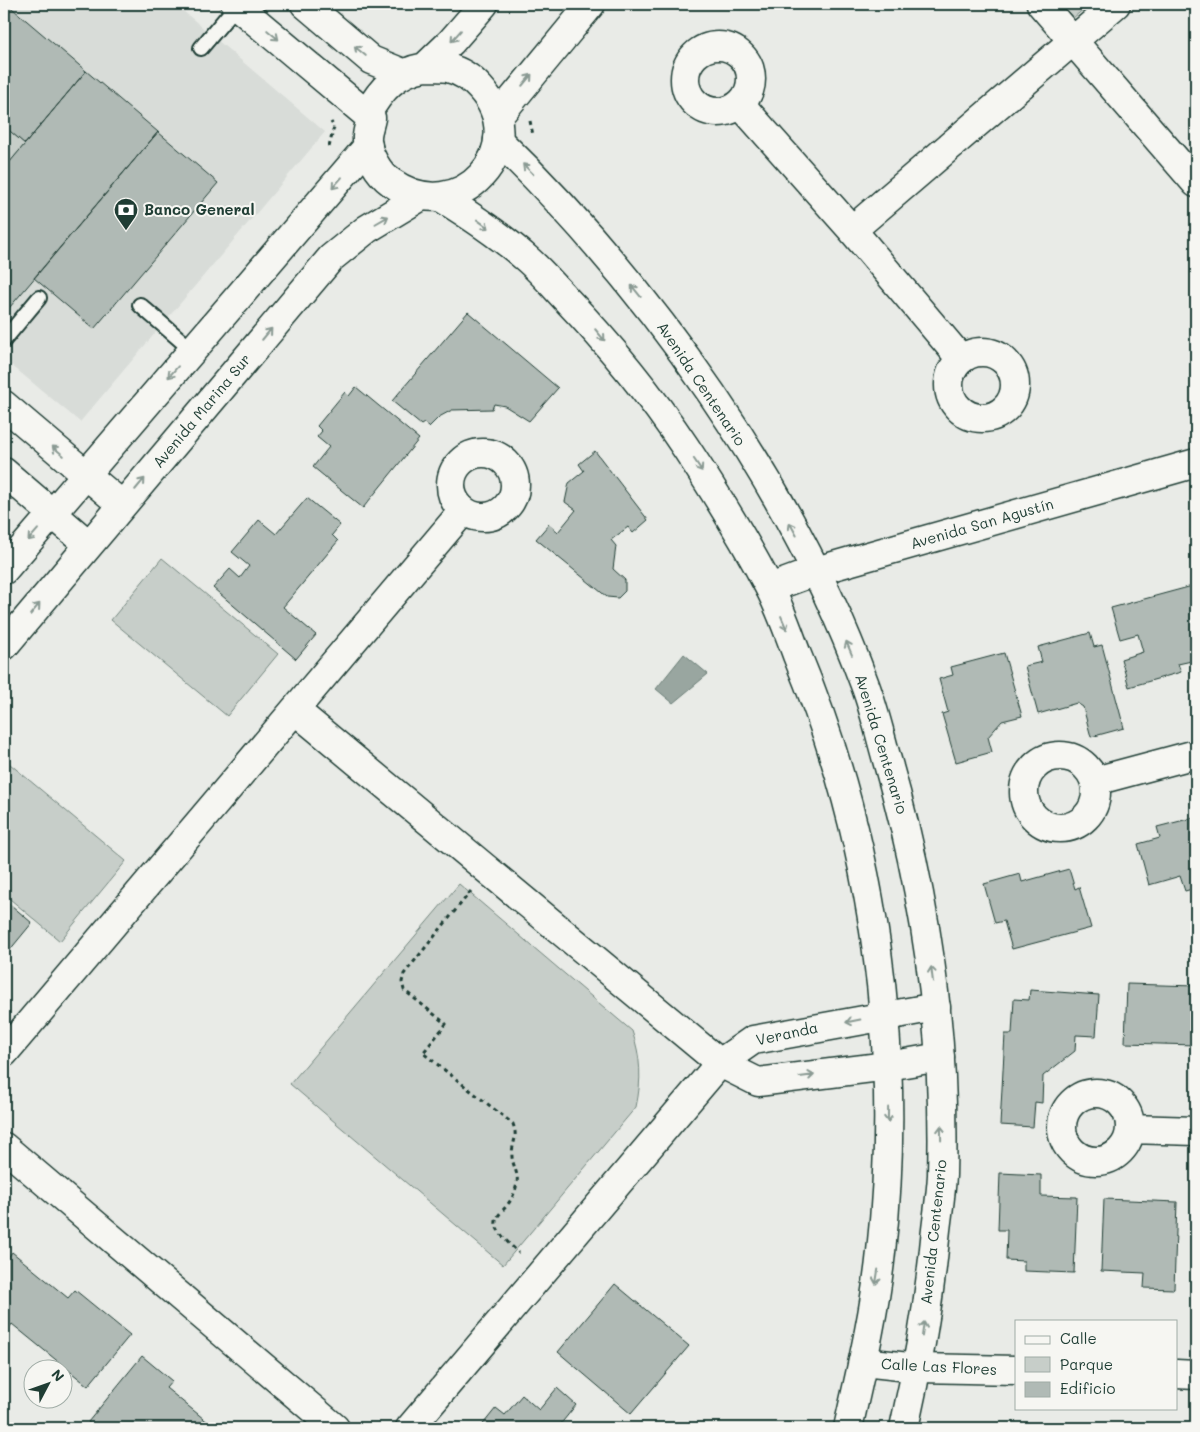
<svg xmlns="http://www.w3.org/2000/svg" width="1200" height="1432" viewBox="0 0 1200 1432" font-family="Mali,sans-serif">
<rect width="100%" height="100%" fill="#e9ebe7"/>
<filter id="ink" filterUnits="userSpaceOnUse"><feTurbulence type="fractalNoise" baseFrequency=".02" numOctaves="2"/><feDisplacementMap in="SourceGraphic" scale="10" xChannelSelector="R" yChannelSelector="G"/><feConvolveMatrix kernelMatrix="1 2 1 2 8 2 1 2 1" color-interpolation-filters="sRGB"/></filter>
<g filter="url(#ink)">
<path fill="#d8dcd8" d="M4,4h171l150,128 -245,290 -76,-63v-190l21,-25 -21,-18z"/>
<path fill="#c7cec9" stroke="#73867e" d="M1061,4h29l-17,14z
M4,126l21,18 -21,25z
M162,558l116,96 -51,62 -116,-96z
M4,759l122,102 -66,80 -56,-47z
M459,884l173,147c9,26 10,49 4,76l-133,158 -213,-181z"/>
<path fill="#99a6a0" stroke="#687c75" d="M684,654l24,20 -35,29 -17,-14z"/>
<path fill="#b0bab5" stroke="#1f3d34" d="M4,4h3l79,67 -61,73 -21,-18z
M86,71l72,61 -154,182v-145z
M158,132l60,51 -124,146 -60,-51z
M468,312l90,76 -29,33 -24,-15 -11,-2 -2,5 -40,1 -13,7 -10,10 -5,-4 -3,2 -29,-24z
M356,387l63,52 -56,69 -50,-41 16,-20 -12,-10 5,-6 -5,-5 28,-34 4,4z
M595,451l53,69 -15,13 -5,-6 -17,13 5,6 -3,23 12,11v11l-7,7 -11,-1 -71,-58 13,-15 9,8 18,-22 -11,-8 4,-19 15,-12 -5,-7z
M307,498l33,27 -8,10 6,6 -55,66 33,28 -20,24 -83,-71 17,-19 10,9 9,-12 -17,-14 27,-32 17,14z
M1196,585v75l-18,4 3,8 -52,15 -8,-28 22,-7 -5,-18 -18,5 -9,-31z
M1090,633l4,14 8,-2 22,83 -33,9 -8,-30 -6,-4 -39,11 -13,-48 17,-4 -4,-15z
M1004,653l18,63 -20,5 -14,16 4,15 -36,10 -14,-48 6,-2 -9,-33 14,-4 -2,-8z
M1196,817v71l-11,3 -5,-15 -31,9 -11,-41 22,-6 -3,-11z
M1069,869l6,20 4,-2 12,41 -79,21 -8,-28 -9,2 -11,-39 36,-10 2,8z
M4,899l28,24 -28,34z
M1127,984l69,2v59l-71,-2z
M1030,990l69,5 -3,41 -20,-1 -1,16 -32,25 -1,27 -7,-1 -2,25 -33,-2 5,-91h7l2,-35 15,1z
M1000,1173l41,2v21l36,1 -3,76 -50,-2v-10l-18,-1 1,-30h-9z
M1104,1199l73,3 -3,87 -30,-1 1,-15 -44,-2z
M12,1252l56,46 7,-8 55,45 -42,51 -76,-62 -8,11v-72z
M615,1284l74,62 -58,68 -73,-62z
M142,1356l30,25 -6,7 49,40h-119l-8,-6z
M557,1388l19,17 -17,21 3,2h-82l16,-20 9,7 17,-20 17,15z"/>
<g fill="none" stroke-linecap="round" stroke-linejoin="round">
<defs>
<path id="service" d="M201,48l36,-43
M140,305l52,45
M4,340l35,-42"/>
<path id="minor" d="M1041,4l155,179
M685 79a33 33 0 1 1 66 0a33 33 0 1 1-66 0Z
M740,104l112,126 109,129
M852,230l264,-226
M949 385a33 33 0 1 1 66 0a33 33 0 1 1-66 0Z
M451 485a32 32 0 1 1 64 0a32 32 0 1 1-64 0Z
M770,588l46,-17 380,-108
M295,710l425,353 38,19 130,-16 52,-9
M1024 792a36 36 0 1 1 72 0a36 36 0 1 1-72 0Z
M1095,781l101,-27
M4,1053l459,-542
M1062 1127a34 34 0 1 1 68 0a34 34 0 1 1-68 0Z
M1130,1129l66,2
M4,1147l331,281
M863,1362l55,6 98,2
M1176,1374l20,1
M410,1428l310,-365 33,-23 183,-33"/>
<path id="tertiary" d="M498,140c152,147 294,346 367,545 9,24 15,50 22,75 39,135 59,274 55,415 -1,21 -5,43 -7,64 -6,64 -17,127 -31,189
M442,198c29,18 58,37 84,60 14,12 26,26 39,40 44,46 85,96 121,150 29,44 57,89 82,137 12,22 20,46 29,70 78,186 106,395 84,597 -6,59 -20,118 -33,176
M4,405l118,100
M4,472l85,73
M4,570l364,-424
M4,646l327,-388 36,-29 53,-32"/>
<path id="secondary" d="M235,4l136,114
M305,4l66,56 32,13
M425,67c8,0 16,0 23,1 12,3 24,11 32,20 54,58 -20,143 -89,94 -12,-8 -25,-29 -24,-45 0,-6 3,-13 4,-19l-4,-4c14,-25 29,-42 58,-47z
M425,67l26,-25 33,-38
M497,118l94,-114"/>
</defs>
<use href="#service" stroke="#1f3d34" stroke-width="18"/>
<use href="#minor" stroke="#1f3d34" stroke-width="31"/>
<use href="#tertiary" stroke="#1f3d34" stroke-width="31"/>
<use href="#secondary" stroke="#1f3d34" stroke-width="31"/>
<path stroke="#1f3d34" stroke-width="3" stroke-dasharray="4 4" stroke-linecap="butt" d="M530,121l3,14
M329,147l5,-20 -3,-5
M471,891l-67,83 -2,8 2,8 42,34 -23,29 90,71c5,13 0,17 -1,29 -1,11 7,19 5,30 -7,39 -45,27 2,70"/>
<use href="#service" stroke="#f6f6f2" stroke-width="14"/>
<use href="#minor" stroke="#f6f6f2" stroke-width="28"/>
<use href="#tertiary" stroke="#f6f6f2" stroke-width="28"/>
<use href="#secondary" stroke="#f6f6f2" stroke-width="28"/>
</g>
<defs><path id="oneway-shaft" d="M-6 0H5M1.5-3L5.5 0L1.5 3" fill="none" stroke-width="1.6" stroke-linecap="round" stroke-linejoin="round" transform="scale(1.25)"/></defs>
<g stroke="#8a9a93">
<use href="#oneway-shaft" transform="translate(273 35) rotate(40)"/>
<use href="#oneway-shaft" transform="translate(456 36) rotate(131)"/>
<use href="#oneway-shaft" transform="translate(360 51) rotate(-140)"/>
<use href="#oneway-shaft" transform="translate(527 80) rotate(-50)"/>
<use href="#oneway-shaft" transform="translate(528 169) rotate(-135)"/>
<use href="#oneway-shaft" transform="translate(337 183) rotate(131)"/>
<use href="#oneway-shaft" transform="translate(382 220) rotate(-30)"/>
<use href="#oneway-shaft" transform="translate(483 224) rotate(36)"/>
<use href="#oneway-shaft" transform="translate(636 291) rotate(-129)"/>
<use href="#oneway-shaft" transform="translate(267 334) rotate(-50)"/>
<use href="#oneway-shaft" transform="translate(600 335) rotate(50)"/>
<use href="#oneway-shaft" transform="translate(173 372) rotate(131)"/>
<use href="#oneway-shaft" transform="translate(58 451) rotate(-140)"/>
<use href="#oneway-shaft" transform="translate(698 465) rotate(56)"/>
<use href="#oneway-shaft" transform="translate(140 484) rotate(-50)"/>
<use href="#oneway-shaft" transform="translate(793 529) rotate(-119)"/>
<use href="#oneway-shaft" transform="translate(33 535) rotate(131)"/>
<use href="#oneway-shaft" transform="translate(35 609) rotate(-50)"/>
<use href="#oneway-shaft" transform="translate(784 623) rotate(67)"/>
<use href="#oneway-shaft" transform="translate(849 648) rotate(-113)"/>
<use href="#oneway-shaft" transform="translate(932 974) rotate(-97)"/>
<use href="#oneway-shaft" transform="translate(853 1021) rotate(169)"/>
<use href="#oneway-shaft" transform="translate(807 1076) rotate(-7)"/>
<use href="#oneway-shaft" transform="translate(888 1115) rotate(91)"/>
<use href="#oneway-shaft" transform="translate(941 1133) rotate(-91)"/>
<use href="#oneway-shaft" transform="translate(877 1277) rotate(99)"/>
<use href="#oneway-shaft" transform="translate(923 1329) rotate(-82)"/>
</g>
</g>
<defs>
<symbol id="bank-pin" viewBox="-11 -11 22 30"><path d="M0 17L-7.5 6A9.5 9.5 0 1 1 7.5 6Z" fill="#1f3d34" stroke="#f6f6f2"/><path d="M-6-4H6V4H-6ZM0-2.3a2.3 2.3 0 1 0 0 4.6a2.3 2.3 0 1 0 0-4.6Z" fill="#fff"/></symbol>
</defs>
<g fill-rule="evenodd">
<use href="#bank-pin" x="112" y="196" width="28" height="38"/>
</g>
<g text-anchor="middle" stroke-width="4" stroke-linejoin="round" paint-order="stroke">
<g font-size="15" font-weight="bold" fill="#1f3d34" stroke="#f6f6f2" text-anchor="start">
<text x="144" y="215">Banco General</text>
</g>
<g font-size="15" fill="#1f3d34" stroke="#f6f6f2">
<text transform="translate(701 384) rotate(56)" y="5">Avenida Centenario</text>
<text transform="translate(202 411) rotate(-50)" y="5">Avenida Marina Sur</text>
<text transform="translate(982 524) rotate(-16)" y="5">Avenida San Agustín</text>
<text transform="translate(881 744) rotate(73)" y="5">Avenida Centenario</text>
<text transform="translate(787 1034) rotate(-12)" y="5">Veranda</text>
<text transform="translate(934 1232) rotate(-84)" y="5">Avenida Centenario</text>
<text transform="translate(939 1367) rotate(3)" y="5">Calle Las Flores</text>
</g>
</g>
<rect width="1200" height="1432" fill="none" stroke="#f6f6f2" stroke-width="20"/>
<rect x="10" y="10" width="1180" height="1412" fill="none" stroke="#1f3d34" stroke-width="2" filter="url(#ink)"/>
<rect x="1015" y="1320" width="162" height="90" fill="#f6f6f2" stroke="#a0aca6"/>
<rect x="1025" y="1336" width="25" height="8" fill="#f6f6f2" stroke="#a0aca6"/>
<text x="1060" y="1344" font-size="15" fill="#1f3d34">Calle</text>
<rect x="1025" y="1357" width="25" height="15" fill="#c7cec9" stroke="#a0aca6"/>
<text x="1060" y="1370" font-size="15" fill="#1f3d34">Parque</text>
<rect x="1025" y="1382" width="25" height="15" fill="#b0bab5" stroke="#a0aca6"/>
<text x="1060" y="1394" font-size="15" fill="#1f3d34">Edificio</text>
<g transform="translate(48 1384) rotate(49)"><circle r="24" fill="#f6f6f2" stroke="#a0aca6"/>
<path d="M0-4L9 19L0 12L-9 19Z" fill="#1f3d34"/>
<text y="-8" font-size="14" font-weight="bold" text-anchor="middle" fill="#1f3d34">N</text>
</g>
</svg>
